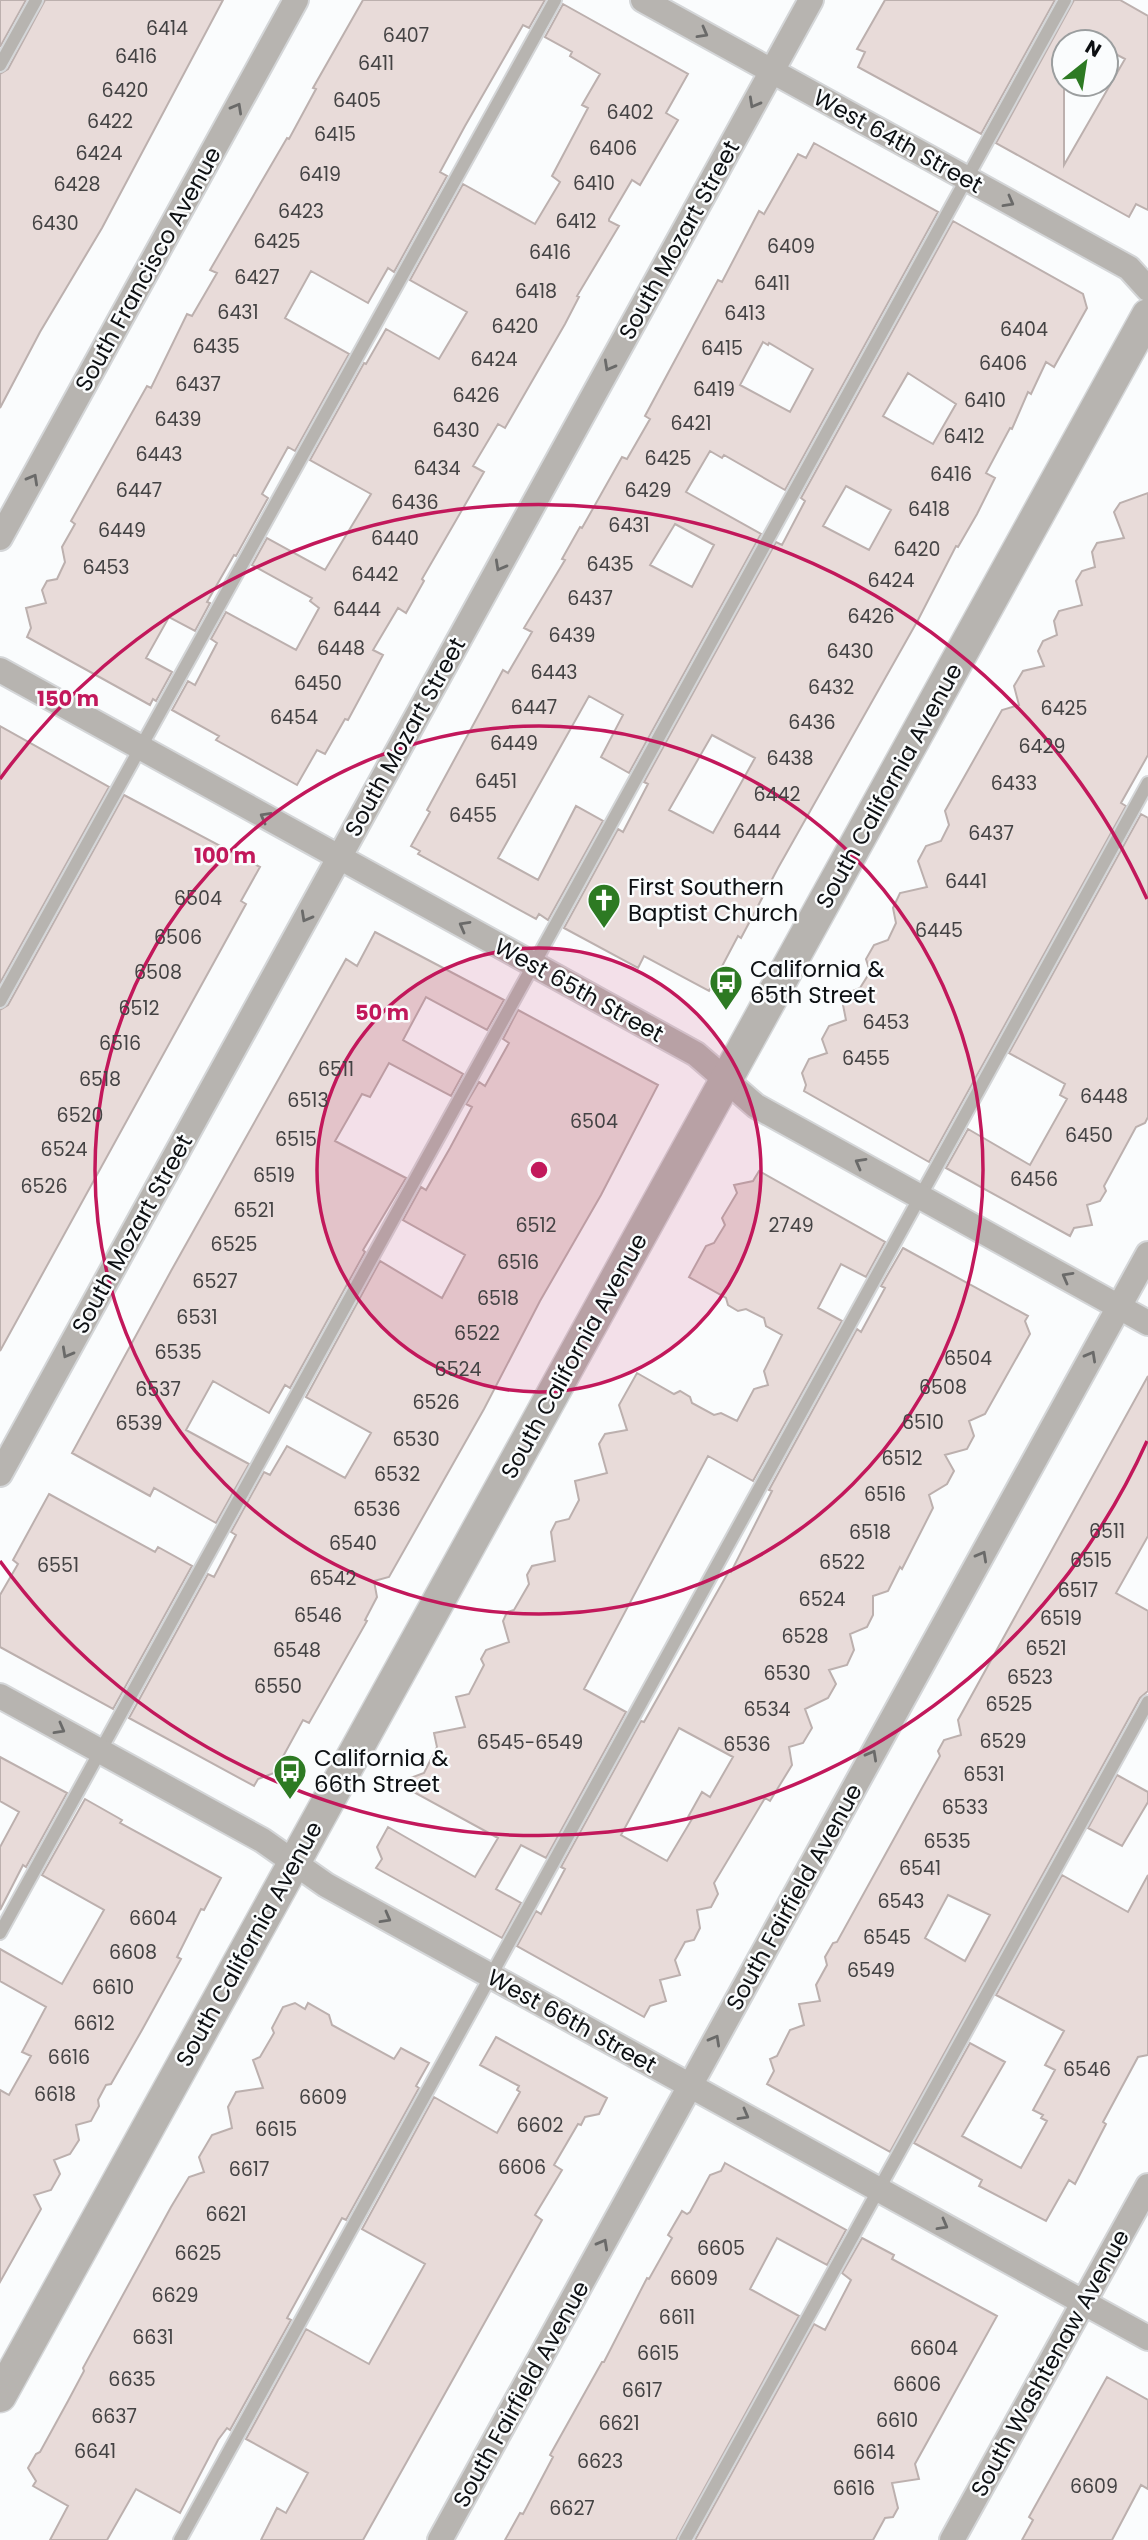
<svg xmlns="http://www.w3.org/2000/svg" width="1148" height="2540" viewBox="0 0 1148 2540" font-family="Poppins,sans-serif">
<rect width="100%" height="100%" fill="#fafcfd"/>
<path fill="#e8dbd9" stroke="#bcb0ae" stroke-width="2" fill-rule="evenodd" d="M0,0h26l-26,47z
M45,0h178l-121,228 -62,104 -40,76v-334l8,-5z
M363,0h182l-16,28 -6,-3 -58,101 -25,46 7,4 -53,96 -6,-4 -20,35 -57,-32 -26,47 64,36 -54,97 -7,-4 -26,47 6,4 -32,58 -2,-1 -27,47 3,1 -15,28 -26,-14 -23,41 26,14 -16,29 -3,-2 -3,6 -123,-68 4,-9 -5,-20 20,-5 -4,-13 5,-9 10,-2 8,-17 -3,-15 13,-23 -4,-3 76,-135 4,2 36,-74 5,2 25,-43 -7,-3 77,-132 2,1 27,-50 -3,-1z
M885,0h170l-74,134 -123,-67 7,-15 -8,-3z
M1074,0h46l28,16v194l-12,-6 -7,13 -133,-74zM1064,42h42v7l19,10 -61,106z
M563,4l125,70 -22,39 12,7 -38,65 -8,-5 -23,39v2l10,5 -42,70 2,1 -14,27 -60,104 -7,-4 -25,42 11,6 -62,107 2,2 -18,32 -8,-5 -25,42 10,5 -35,65 -3,-1 -20,35 -8,-4 -20,35 -81,-45 3,-4 -47,-26 16,-29 7,4 22,-42 -6,-4 15,-27 70,38 23,-42 -9,-7 2,-3 -60,-33 15,-27 58,32 46,-76 -61,-34 54,-97 2,1 20,-35 53,30 28,-47 -57,-32 53,-96 72,40 25,-42 -8,-6 36,-68 -6,-3 18,-31 -30,-18 2,-4 -27,-15z
M814,143l124,69 -153,278 -61,-35 -2,3 -12,-7 -24,41 75,42 -132,239 -28,-16 22,-42 -34,-19 -91,162 40,22 38,-74 27,15 -55,99 -9,-6 -3,5 -118,-65 2,-3 -9,-5 19,-34 -3,-2 76,-140 5,3 24,-41 -8,-4 41,-68 -3,-1 18,-32 2,1 40,-71 5,2 23,-40 -5,-3 73,-136 4,2 37,-71 5,3 34,-60 8,4zM763,342l5,3 1,-2 44,26 -23,43 -50,-27zM675,524l39,21 -22,42 -42,-22z
M953,221l130,73 4,14 -33,59 -8,-5 -15,32 -3,-2 -16,37 -2,-1 -24,45 9,5 -18,36 -19,33 -2,-1 -38,74 -140,248 -37,70 -3,-2 -29,55 -65,-35 -6,12 -74,-40 54,-99 5,3 25,-48 -4,-2 132,-240 6,3 23,-44 -4,-3zM908,373l48,31 -23,40 -50,-28zM846,486l45,24 -22,40 -46,-24zM712,735l43,23 -42,75 -44,-23z
M1148,493v262l-27,48 5,3 -197,356 -125,-71 2,-6 -4,-12 7,-14 18,-6 -5,-14 7,-13 17,-6 -3,-15 7,-13 10,-4 10,-16 -4,-13 8,-14 14,-5 8,-17 -3,-15 7,-15 27,-6 -9,-26 8,-15 15,-5 8,-16 -4,-14 57,-101 17,-5 -5,-19 9,-15 21,-5 -6,-15 5,-10 14,-6 -3,-14 5,-10 23,-6 -6,-24 6,-10 13,-4 -3,-15 5,-9 27,-5 -10,-26 6,-9z
M0,726l109,61 -109,196z
M124,795l136,72 -19,34 5,3 -246,447v-341l8,-5z
M1141,814l7,4v299l-3,6 -9,4 -32,59 2,5 -6,10 -13,4 5,20 -18,3 -4,8 -124,-68 22,-39 62,36 37,-66 -7,-4 5,-11 -56,-31z
M375,932l129,68 -17,30 -61,-33 -23,43 60,34 -12,22 -62,-33 -19,34 -8,-3 -27,47 71,37 -43,72 2,2 -75,136 -5,-3 -16,28 -56,-32 -27,49 63,34 -33,59 -62,-35 -4,8 -78,-43 99,-182 175,-312 11,7z
M518,1010l140,75 -57,110 -61,106 -56,108 -95,168 -15,4 3,16 -12,23 2,1 -58,102 -6,-3 -29,53 -16,6 -4,7 -125,-68 79,-144 6,3 22,-42 -5,-3 33,-60 6,3 17,-29 58,32 26,-45 -65,-36 74,-136 62,37 23,-43 -62,-35 18,-33 5,3 24,-42 22,-41 -6,-3 13,-22 6,4 24,-43 -6,-4z
M759,1171l126,71 -19,35 -25,-13 -23,44 24,13 -89,160 -45,-25 -124,233 42,23 -80,146 -25,-13 -25,44 25,14 -19,35 -126,-70 6,-9 -5,-12 11,-20 87,50 23,-39 -101,-55 27,-10 13,-26 -3,-14 31,-6 -9,-30 13,-3 15,-29 -3,-6 5,-9 23,-8 -6,-21 4,-9 7,-2 15,-26 -2,-9 5,-9 23,-5 -4,-29 5,-10 13,-3 10,-19 -4,-19 32,-8 -8,-29 6,-10 22,-4 -8,-25 18,-32 37,21 6,-3 10,6 2,6 22,12 7,-2 16,8 17,-32 14,-4 -4,-14 18,-36 -16,-9 -2,-8 -18,-9 -8,2 -10,-6 -2,-7 -37,-21 17,-31 8,-3 11,-18 -3,-7 15,-25 -3,-8 19,-4z
M903,1248l125,68 -3,5 5,13 -45,80 -16,7 5,15 -7,13 -22,6 9,16 -7,13 -18,11 4,13 -31,61 -2,-2 -12,24 -15,5v19l-6,12 -17,7 4,16 -7,15 -18,5 7,14 -8,14 -23,11 7,19 -9,15 -14,4 3,18 -22,36 -5,-3 -51,85 4,11 -7,13 -14,3 3,18 -6,12 -9,2 -10,18 5,15 -20,5 6,21 -16,5 -6,11 -127,-71 19,-35 5,3 24,-45 -4,-2 80,-146 3,1 85,-151 2,1 41,-81 -3,-1 88,-161 4,3 24,-44 -4,-2zM679,1728l54,29 -23,40 -8,-5 -14,25 4,2 -25,42 -46,-26z
M1148,1376v160l-32,57 32,18v80l-8,7 -250,454 -123,-68 7,-13 -4,-12 7,-3 13,-26 14,-5 -5,-21 21,-3 -4,-16 11,-20 -2,-8 8,-14 4,-1 85,-154 18,-32 -2,-5 6,-11 17,-5 -3,-15zM948,1895l42,20 -25,46 -40,-23z
M49,1494l106,58 3,-5 34,19 -79,143 -113,-62v-52l18,-31 -5,-4z
M0,1757l67,36 -41,74 -3,-2 -23,45v-63l19,-35 -19,-11z
M1117,1775l31,17v10l-26,44 -34,-18z
M85,1799l37,21 -2,3 101,55 -17,32 -3,-1 -24,48 4,2 -39,71 -31,54 -5,1 -8,15 1,6 -8,15 -15,4 3,15 -9,14 -16,6 6,14 -9,16 -17,5 7,14 -41,73v-192l9,5 22,-39 -9,-4 24,-45 -46,-26v-32l62,35 42,-74 -62,-35z
M1062,1875l66,37 20,-37v180l-10,2 -35,65 3,2 -31,60 -6,-4 -23,41 -67,-35 3,-6 -68,-37 56,-100 35,19 -43,74 59,32 26,-47 -6,-3 2,-3 -10,-5 22,-40 -10,-5 19,-34 -68,-36z
M295,2003l10,6 3,-6 21,12 3,10 62,34 7,-11 28,15 -13,23 3,2 -73,132 -4,-2 -39,71 -16,29 4,2 -61,110 -3,-2 -9,12 -38,73 -44,-24 -29,51h-57l18,-34 -35,-20 3,-5 -8,-13 8,-14 4,-2 28,-51 16,-30 -1,-3 88,-161 18,-30 15,-5 -5,-15 13,-22 20,-7 -4,-21 8,-15 27,-4 -10,-28 7,-3 14,-24 -2,-5 11,-21z
M496,2037l111,61 -8,16 -14,3 -4,8 -3,-1 -24,41 8,5 -27,45 7,5 -179,320h-102l16,-32 9,5 22,-40 -62,-34 60,-110 63,35 56,-100 -63,-35 72,-132 63,36 23,-41 -3,-2 2,-4 -39,-21z
M725,2163l121,67 -19,35 -50,-27 -27,51 49,27 -123,224h-171l15,-27 3,1 30,-57 -3,-2 52,-93h2l43,-84 2,1 23,-41 -4,-3 14,-24 5,3 3,-2 20,-37 11,-4z
M862,2238l32,17 -2,4 105,57 -82,148 4,15 -27,4 6,25 -5,9 -8,1 -12,22h-178l119,-216 11,6 26,-50 -9,-7z
M1107,2377l41,23v89l-7,-4 -29,55h-90l11,-20 -4,-3z"/>
<g fill="none" stroke-linecap="round" stroke-linejoin="round">
<defs>
<path id="service" d="M0,65l36,-65
M0,1001l555,-1001
M0,1933l1065,-1933
M180,2540l968,-1757
M685,2540l463,-838"/>
<path id="minor" d="M643,0l486,268 19,21
M0,538l296,-538
M0,670l696,384 60,52 392,217
M0,1474l811,-1474
M0,1696l262,144 64,45 822,453
M440,2540l708,-1286
M952,2540l196,-354"/>
<path id="tertiary" d="M0,2396l1148,-2081"/>
</defs>
<use href="#service" stroke="#d4d6d8" stroke-width="16"/>
<use href="#minor" stroke="#d4d6d8" stroke-width="28"/>
<use href="#tertiary" stroke="#d4d6d8" stroke-width="35"/>
<use href="#service" stroke="#b7b4b0" stroke-width="12"/>
<use href="#minor" stroke="#b7b4b0" stroke-width="24"/>
<use href="#tertiary" stroke="#b7b4b0" stroke-width="32"/>
</g>
<defs><path id="oneway-chevron" d="M-2-3.5L2.5 0L-2 3.5" fill="none" stroke-width="1.6" stroke-linecap="round" stroke-linejoin="round" transform="scale(1.75)"/></defs>
<g stroke="#6a6a69">
<use href="#oneway-chevron" transform="translate(703 33) rotate(29)"/>
<use href="#oneway-chevron" transform="translate(754 103) rotate(119)"/>
<use href="#oneway-chevron" transform="translate(237 108) rotate(-61)"/>
<use href="#oneway-chevron" transform="translate(1009 202) rotate(29)"/>
<use href="#oneway-chevron" transform="translate(609 366) rotate(119)"/>
<use href="#oneway-chevron" transform="translate(33 479) rotate(-61)"/>
<use href="#oneway-chevron" transform="translate(500 566) rotate(119)"/>
<use href="#oneway-chevron" transform="translate(265 817) rotate(-151)"/>
<use href="#oneway-chevron" transform="translate(306 917) rotate(119)"/>
<use href="#oneway-chevron" transform="translate(464 926) rotate(-151)"/>
<use href="#oneway-chevron" transform="translate(860 1163) rotate(-151)"/>
<use href="#oneway-chevron" transform="translate(1067 1277) rotate(-151)"/>
<use href="#oneway-chevron" transform="translate(67 1353) rotate(119)"/>
<use href="#oneway-chevron" transform="translate(1091 1356) rotate(-61)"/>
<use href="#oneway-chevron" transform="translate(982 1556) rotate(-61)"/>
<use href="#oneway-chevron" transform="translate(60 1729) rotate(29)"/>
<use href="#oneway-chevron" transform="translate(872 1755) rotate(-61)"/>
<use href="#oneway-chevron" transform="translate(386 1918) rotate(29)"/>
<use href="#oneway-chevron" transform="translate(715 2040) rotate(-61)"/>
<use href="#oneway-chevron" transform="translate(744 2115) rotate(29)"/>
<use href="#oneway-chevron" transform="translate(943 2225) rotate(29)"/>
<use href="#oneway-chevron" transform="translate(603 2244) rotate(-61)"/>
</g>
<circle cx="539" cy="1170" r="222" fill="#c2185b" fill-opacity=".12"/>
<g fill="none" stroke="#c2185b" stroke-width="3.5">
<circle cx="539" cy="1170" r="222"/>
<circle cx="539" cy="1170" r="444"/>
<path d="M1147 1441A666 666 0 0 1 0 1561M0 779A666 666 0 0 1 1147 899"/>
</g>
<defs>
<symbol id="church-pin" viewBox="-11 -11 22 30"><path d="M0 17L-7.5 6A9.5 9.5 0 1 1 7.5 6Z" fill="#2d7a23" stroke="#fafcfd"/><path d="M-1.2-6h2.4v3.5h3.3v2.4h-3.3V6h-2.4V-.1h-3.3v-2.4h3.3Z" fill="#fff"/></symbol>
<symbol id="bus-pin" viewBox="-11 -11 22 30"><path d="M0 17L-7.5 6A9.5 9.5 0 1 1 7.5 6Z" fill="#2d7a23" stroke="#fafcfd"/><path d="M-5-6H5V4H4V6H2V4H-2V6H-4V4H-5ZM-3.5-4V0h7V-4ZM-3.5 1.2v1.5H-2V1.2ZM2 1.2v1.5H3.5V1.2Z" fill="#fff"/></symbol>
</defs>
<g fill-rule="evenodd">
<use href="#church-pin" x="585" y="881" width="38" height="52"/>
<use href="#bus-pin" x="707" y="963" width="38" height="52"/>
<use href="#bus-pin" x="271" y="1752" width="38" height="52"/>
</g>
<g text-anchor="middle" stroke-width="5" stroke-linejoin="round" paint-order="stroke">
<g font-size="19" fill="#444344">
<text x="167" y="35">6414</text>
<text x="406" y="42">6407</text>
<text x="136" y="63">6416</text>
<text x="376" y="70">6411</text>
<text x="125" y="97">6420</text>
<text x="357" y="107">6405</text>
<text x="630" y="119">6402</text>
<text x="110" y="128">6422</text>
<text x="335" y="141">6415</text>
<text x="613" y="155">6406</text>
<text x="99" y="160">6424</text>
<text x="320" y="181">6419</text>
<text x="594" y="190">6410</text>
<text x="77" y="191">6428</text>
<text x="301" y="218">6423</text>
<text x="576" y="228">6412</text>
<text x="55" y="230">6430</text>
<text x="277" y="248">6425</text>
<text x="791" y="253">6409</text>
<text x="550" y="259">6416</text>
<text x="257" y="284">6427</text>
<text x="772" y="290">6411</text>
<text x="536" y="298">6418</text>
<text x="238" y="319">6431</text>
<text x="745" y="320">6413</text>
<text x="515" y="333">6420</text>
<text x="1024" y="336">6404</text>
<text x="216" y="353">6435</text>
<text x="722" y="355">6415</text>
<text x="494" y="366">6424</text>
<text x="1003" y="370">6406</text>
<text x="198" y="391">6437</text>
<text x="714" y="396">6419</text>
<text x="476" y="402">6426</text>
<text x="985" y="407">6410</text>
<text x="178" y="426">6439</text>
<text x="691" y="430">6421</text>
<text x="456" y="437">6430</text>
<text x="964" y="443">6412</text>
<text x="159" y="461">6443</text>
<text x="668" y="465">6425</text>
<text x="437" y="475">6434</text>
<text x="951" y="481">6416</text>
<text x="139" y="497">6447</text>
<text x="648" y="497">6429</text>
<text x="415" y="509">6436</text>
<text x="929" y="516">6418</text>
<text x="629" y="532">6431</text>
<text x="122" y="537">6449</text>
<text x="395" y="545">6440</text>
<text x="917" y="556">6420</text>
<text x="610" y="571">6435</text>
<text x="106" y="574">6453</text>
<text x="375" y="581">6442</text>
<text x="891" y="587">6424</text>
<text x="590" y="605">6437</text>
<text x="357" y="616">6444</text>
<text x="871" y="623">6426</text>
<text x="572" y="642">6439</text>
<text x="341" y="655">6448</text>
<text x="850" y="658">6430</text>
<text x="554" y="679">6443</text>
<text x="318" y="690">6450</text>
<text x="831" y="694">6432</text>
<text x="534" y="714">6447</text>
<text x="1064" y="715">6425</text>
<text x="294" y="724">6454</text>
<text x="812" y="729">6436</text>
<text x="514" y="750">6449</text>
<text x="1042" y="753">6429</text>
<text x="790" y="765">6438</text>
<text x="496" y="788">6451</text>
<text x="1014" y="790">6433</text>
<text x="777" y="801">6442</text>
<text x="473" y="822">6455</text>
<text x="757" y="838">6444</text>
<text x="991" y="840">6437</text>
<text x="966" y="888">6441</text>
<text x="198" y="905">6504</text>
<text x="939" y="937">6445</text>
<text x="178" y="944">6506</text>
<text x="158" y="979">6508</text>
<text x="139" y="1015">6512</text>
<text x="886" y="1029">6453</text>
<text x="120" y="1050">6516</text>
<text x="866" y="1065">6455</text>
<text x="336" y="1076">6511</text>
<text x="100" y="1086">6518</text>
<text x="1104" y="1103">6448</text>
<text x="308" y="1107">6513</text>
<text x="80" y="1122">6520</text>
<text x="594" y="1128">6504</text>
<text x="1089" y="1142">6450</text>
<text x="296" y="1146">6515</text>
<text x="64" y="1156">6524</text>
<text x="274" y="1182">6519</text>
<text x="1034" y="1186">6456</text>
<text x="44" y="1193">6526</text>
<text x="254" y="1217">6521</text>
<text x="536" y="1232">6512</text>
<text x="791" y="1232">2749</text>
<text x="234" y="1251">6525</text>
<text x="518" y="1269">6516</text>
<text x="215" y="1288">6527</text>
<text x="498" y="1305">6518</text>
<text x="197" y="1324">6531</text>
<text x="477" y="1340">6522</text>
<text x="178" y="1359">6535</text>
<text x="968" y="1365">6504</text>
<text x="458" y="1376">6524</text>
<text x="943" y="1394">6508</text>
<text x="158" y="1396">6537</text>
<text x="436" y="1409">6526</text>
<text x="923" y="1429">6510</text>
<text x="139" y="1430">6539</text>
<text x="416" y="1446">6530</text>
<text x="902" y="1465">6512</text>
<text x="397" y="1481">6532</text>
<text x="885" y="1501">6516</text>
<text x="377" y="1516">6536</text>
<text x="1107" y="1538">6511</text>
<text x="870" y="1539">6518</text>
<text x="353" y="1550">6540</text>
<text x="1091" y="1567">6515</text>
<text x="842" y="1569">6522</text>
<text x="58" y="1572">6551</text>
<text x="333" y="1585">6542</text>
<text x="1078" y="1597">6517</text>
<text x="822" y="1606">6524</text>
<text x="318" y="1622">6546</text>
<text x="1061" y="1625">6519</text>
<text x="805" y="1643">6528</text>
<text x="1046" y="1655">6521</text>
<text x="297" y="1657">6548</text>
<text x="787" y="1680">6530</text>
<text x="1030" y="1684">6523</text>
<text x="278" y="1693">6550</text>
<text x="1009" y="1711">6525</text>
<text x="767" y="1716">6534</text>
<text x="1003" y="1748">6529</text>
<text x="530" y="1749">6545-6549</text>
<text x="747" y="1751">6536</text>
<text x="984" y="1781">6531</text>
<text x="965" y="1814">6533</text>
<text x="947" y="1848">6535</text>
<text x="920" y="1875">6541</text>
<text x="901" y="1908">6543</text>
<text x="153" y="1925">6604</text>
<text x="887" y="1944">6545</text>
<text x="133" y="1959">6608</text>
<text x="871" y="1977">6549</text>
<text x="113" y="1994">6610</text>
<text x="94" y="2030">6612</text>
<text x="69" y="2064">6616</text>
<text x="1087" y="2076">6546</text>
<text x="55" y="2101">6618</text>
<text x="323" y="2104">6609</text>
<text x="540" y="2132">6602</text>
<text x="276" y="2136">6615</text>
<text x="522" y="2174">6606</text>
<text x="249" y="2176">6617</text>
<text x="226" y="2221">6621</text>
<text x="721" y="2255">6605</text>
<text x="198" y="2260">6625</text>
<text x="694" y="2285">6609</text>
<text x="175" y="2302">6629</text>
<text x="677" y="2324">6611</text>
<text x="153" y="2344">6631</text>
<text x="934" y="2355">6604</text>
<text x="658" y="2360">6615</text>
<text x="132" y="2386">6635</text>
<text x="917" y="2391">6606</text>
<text x="642" y="2397">6617</text>
<text x="114" y="2423">6637</text>
<text x="897" y="2427">6610</text>
<text x="619" y="2430">6621</text>
<text x="95" y="2458">6641</text>
<text x="874" y="2459">6614</text>
<text x="600" y="2468">6623</text>
<text x="1094" y="2493">6609</text>
<text x="854" y="2495">6616</text>
<text x="572" y="2515">6627</text>
</g>
<g font-size="23" fill="#0d1013" stroke="#fafcfd">
<text transform="translate(898 141) rotate(29)" y="8">West 64th Street</text>
<text transform="translate(679 240) rotate(-61)" y="8">South Mozart Street</text>
<text transform="translate(148 269) rotate(-61)" y="8">South Francisco Avenue</text>
<text transform="translate(405 737) rotate(-61)" y="8">South Mozart Street</text>
<text transform="translate(889 786) rotate(-61)" y="8">South California Avenue</text>
<text transform="translate(579 990) rotate(29)" y="8">West 65th Street</text>
<text transform="translate(132 1234) rotate(-61)" y="8">South Mozart Street</text>
<text transform="translate(574 1356) rotate(-61)" y="8">South California Avenue</text>
<text transform="translate(794 1897) rotate(-61)" y="8">South Fairfield Avenue</text>
<text transform="translate(249 1944) rotate(-61)" y="8">South California Avenue</text>
<text transform="translate(572 2021) rotate(29)" y="8">West 66th Street</text>
<text transform="translate(1050 2363) rotate(-61)" y="8">South Washtenaw Avenue</text>
<text transform="translate(521 2394) rotate(-61)" y="8">South Fairfield Avenue</text>
</g>
<g font-size="23" fill="#0d1013" stroke="#fafcfd" text-anchor="start">
<text x="628" y="895">First Southern<tspan x="628" dy="26">Baptist Church</tspan></text>
<text x="750" y="977">California &amp;<tspan x="750" dy="26">65th Street</tspan></text>
<text x="314" y="1766">California &amp;<tspan x="314" dy="26">66th Street</tspan></text>
</g>
</g>
<circle cx="539" cy="1170" r="10" fill="#c2185b" stroke="#fafcfd" stroke-width="3.5"/>
<g font-size="21" text-anchor="middle" font-weight="bold" fill="#c2185b" stroke="#fafcfd" stroke-width="5" stroke-linejoin="round" paint-order="stroke">
<text x="68" y="706">150 m</text>
<text x="225" y="863">100 m</text>
<text x="382" y="1020">50 m</text>
</g>
<g transform="translate(1085 63) rotate(30)"><circle r="33" fill="#fafcfd" stroke="#9b9e9f" stroke-width="2"/>
<path d="M0-5L12 26L0 18L-12 26Z" fill="#2d7a23"/>
<text y="-10" font-size="19" font-weight="bold" text-anchor="middle" fill="#0d1013">N</text>
</g>
</svg>
